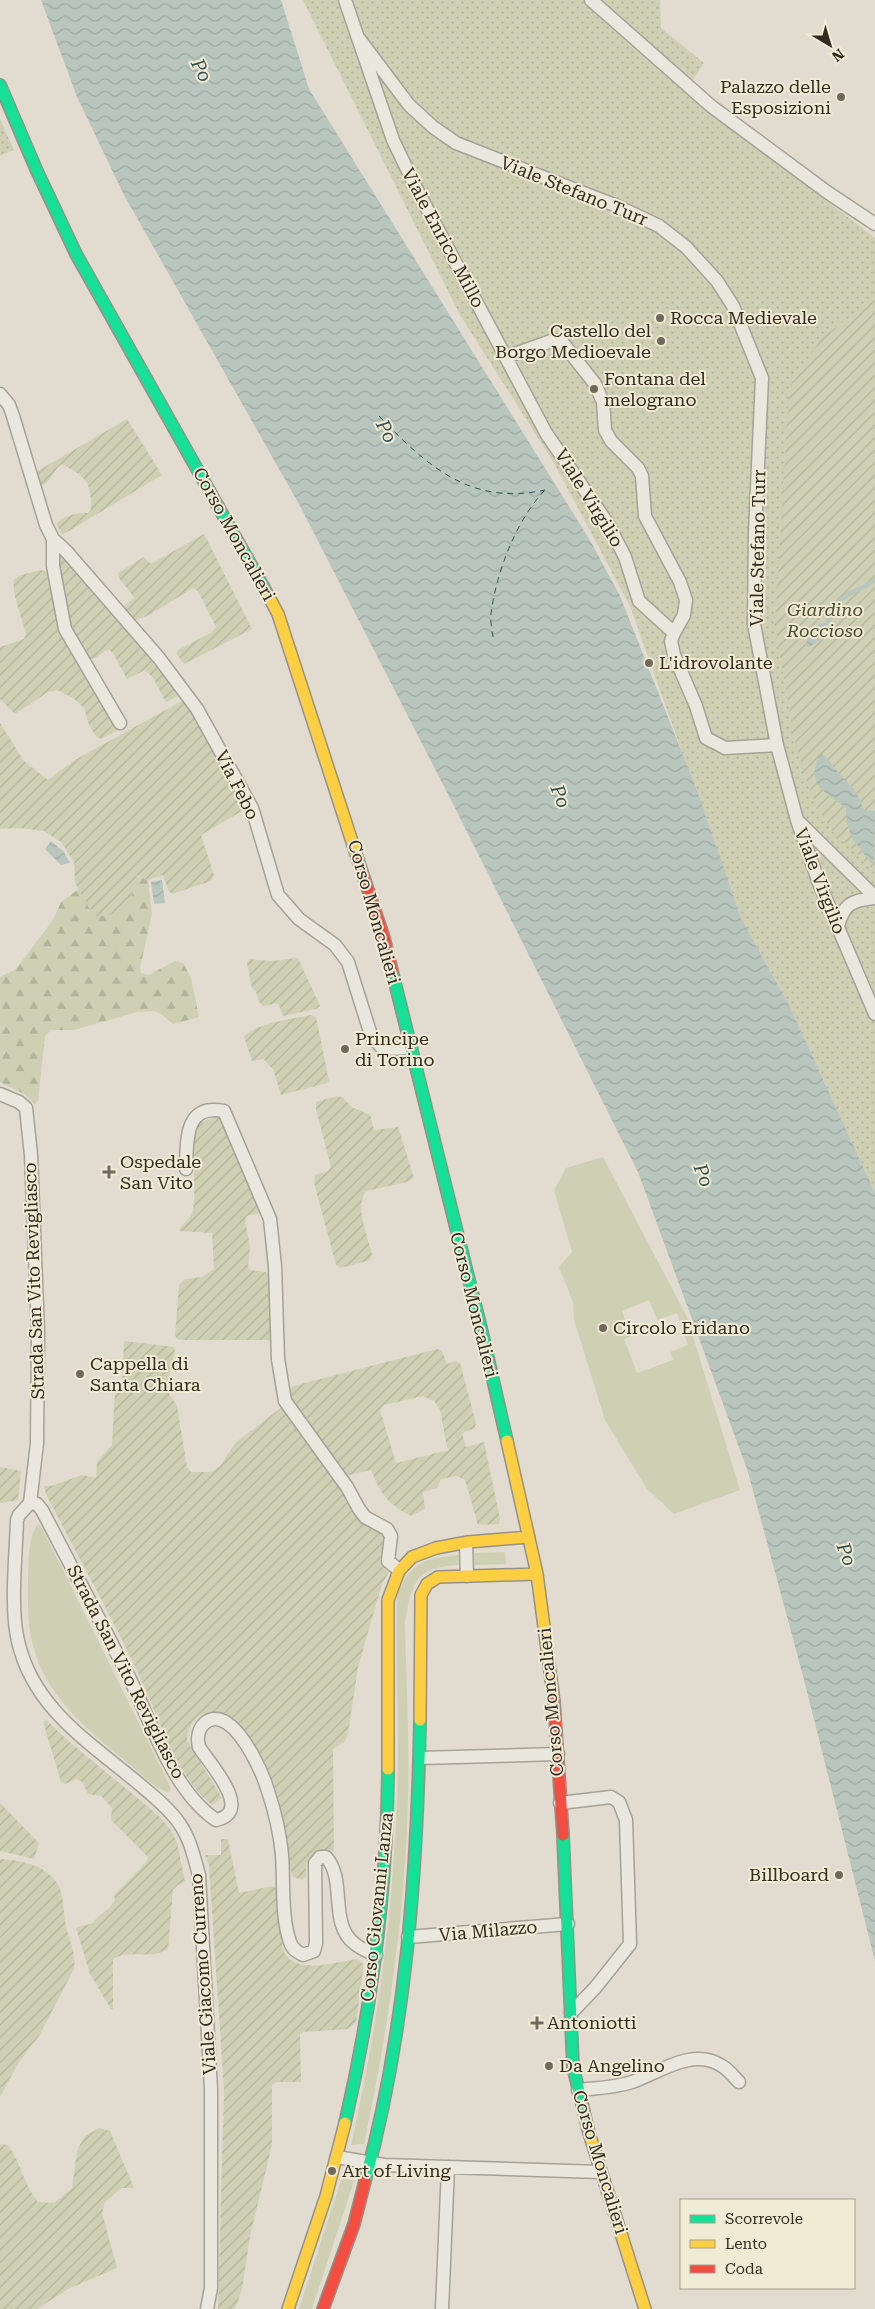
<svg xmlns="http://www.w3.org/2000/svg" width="875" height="2309" viewBox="0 0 875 2309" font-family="'Roboto Serif',serif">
<defs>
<pattern id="forest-firs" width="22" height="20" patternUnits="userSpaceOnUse" patternTransform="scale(1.25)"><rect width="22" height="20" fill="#cfd0b3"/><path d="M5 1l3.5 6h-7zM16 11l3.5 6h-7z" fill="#b2b39a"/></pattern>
<pattern id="park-dots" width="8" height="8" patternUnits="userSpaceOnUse" patternTransform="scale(1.25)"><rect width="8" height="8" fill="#cfd0b3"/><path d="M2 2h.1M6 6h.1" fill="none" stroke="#b2b39a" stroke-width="1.8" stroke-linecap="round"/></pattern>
<pattern id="garden-furrows" width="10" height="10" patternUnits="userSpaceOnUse" patternTransform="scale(1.25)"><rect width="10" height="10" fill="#cfd0b3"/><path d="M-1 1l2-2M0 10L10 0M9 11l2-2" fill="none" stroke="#b2b39a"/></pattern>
<pattern id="water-waves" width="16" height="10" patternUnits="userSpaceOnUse" patternTransform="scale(1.25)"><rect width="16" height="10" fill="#b8c6be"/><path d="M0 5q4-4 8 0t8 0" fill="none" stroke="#9faaa3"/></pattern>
</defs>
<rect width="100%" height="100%" fill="#e1dccf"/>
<path fill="#cfd0b3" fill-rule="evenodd" d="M603,1157l84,160 53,173 -66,24 -27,-25 -42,-69 -31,-100 -1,-18 -14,-35 13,-15 -18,-62 12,-22zM649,1300l8,20 20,-7 11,32 -18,7 3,8 -36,13 -13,-34 7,-3 -9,-25z
M38,1524l4,4 129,260 -2,4c-10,0 -31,-21 -40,-28 -42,-35 -87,-69 -98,-127 -4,-20 -3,-41 -3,-61 1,-16 0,-40 10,-52z
M505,1552l1,12 -32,1v-12z
M459,1555v10c-44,2 -47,18 -54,57 1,59 5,119 3,178 -3,117 -20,230 -44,344l-13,1c26,-115 42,-230 46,-348 3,-67 -2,-133 0,-200 12,-34 28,-40 62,-42z
M342,2177l12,4 -42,128h-13z"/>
<path fill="url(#forest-firs)" d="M136,875l12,5 4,34 -12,54 1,5 8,2 26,-14 8,2 8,15 8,39 -26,7 -12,-10 -7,-3 -17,1 -63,18h-23l-6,6 -7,65 -3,3 -11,-10 -24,-12v-105l16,-8 37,-49 8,-18 19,-14 9,20 43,-13z"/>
<path fill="url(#park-dots)" d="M303,0h357l1,28 43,35 -19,29 190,146v955l-84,-184 -50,-91 -111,-312 -75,-141 -95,-150z
M0,119l14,31 -14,6z"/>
<path fill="url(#garden-furrows)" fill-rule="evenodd" d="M875,300v572l-19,-20 -21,-18 -17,-24 -13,-33 -11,-40 -19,-112 14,-237 33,-51z
M127,419l35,56 -100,60 -6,-11c9,-9 20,-11 32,-11 4,-4 3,-6 3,-12 -1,-23 -10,-26 -29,-37 -8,5 -10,16 -19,21l-4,-1 -3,-12z
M204,534l48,95 -68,35 -8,-11 2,-3 34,-18 4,-5 -18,-36 -5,-3 -44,27 -15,6 -10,-12v-3l10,-8 -1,-2 -14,-18 -1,-5 26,-16 7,7z
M60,553l4,2 116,140 -14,7 -13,-24 -8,-8 -18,9 -14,-26 -5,-4 -13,9 -6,1 -19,-34 -12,-68z
M41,570l5,1 12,52 60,105v2l-17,9 -5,-3 -7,-11 -5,-17 -11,-10 -16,-8 -9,2 -33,22 -15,-15v-52l24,-8 2,-5 -11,-37 -2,-16 5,-5z
M182,701l3,1 53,91 5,13 -1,5 -41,24 13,40 -3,6 -39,13 -4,-4 -5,-15 -15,5 -11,-5c-8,31 -7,41 -43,41l-19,-33 -1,-21 -13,-20 -17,-11 -24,-3 -20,1v-106l24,38 24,19 25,-19z
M298,958l22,48 -4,3 -33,7 -5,-13 -15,3c-7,-5 -4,-14 -11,-18l-5,-25 2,-4 22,2z
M311,1015l5,2 13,64 -2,2 -46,12 -8,-26 -10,-10 -11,2 -8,-24c11,-14 49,-18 67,-22z
M337,1096l5,1 10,10 18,8 4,15 24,-3 16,51 -7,4 -41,9c-12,16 2,46 6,63l-2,6 -29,8 -5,-3 -22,-82 1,-8 13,-4 3,-4 -15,-58v-7z
M214,1117l6,1 41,95 -14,3 -2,4 5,27 -2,20 2,3 15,2 5,3 2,63 -2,2h-87l-6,-1 -2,-4 4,-50 6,-6 17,-2 12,-8 -2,-36 -33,-2c2,-8 11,-10 13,-18 7,-19 -5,-76 8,-89 3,-3 10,-5 14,-7z
M124,1341l50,6 1,4 -8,34 2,9 8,12 10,61 4,5h20l9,-6 16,-24 45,-34 13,14 47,67 19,32 22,13 2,4 -4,24 9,10 -7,12 -24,83 -10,67 -4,8 -11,7 1,103 -5,-2 -14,2 -9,12v13l-4,3 -9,-3c-6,-18 -6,-38 -10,-57 -6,-27 -15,-51 -29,-75 -8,-14 -15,-26 -31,-31 -7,-2 -16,-3 -22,1 -10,5 -13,15 -14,25l32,53 2,5 -8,7c-33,-21 -57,-93 -73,-128 -29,-62 -63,-122 -94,-183l-2,-8h7l31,-11 14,3 1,-16 15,-17 3,-55 7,-9z
M437,1349l5,2 5,13 9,-3 4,2 16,60 -1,5 -13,5 4,14 18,-5 16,77 -1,5 -21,1 -13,-45 -8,-4 -16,3 -4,9 -14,4 2,17 -14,7c-24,-12 -30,-22 -40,-46l-26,6 -41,-62 -11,-9 -5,-13 5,-6zM423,1396l11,5 6,9 7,37 2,3 -53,13 -16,-53 4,-5z
M0,1467l21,4 -3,29 -18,3z
M46,1720l26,24 87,72 12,14 6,13 8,38 -7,4 -5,5 -5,59c-17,11 -39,0 -55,10v50h-2l-21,-35 -14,-46 17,-5c6,-10 17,-13 22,-23l-1,-5 34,-35v-3l-37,-37 1,-12 -11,-12 -13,-2 -6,-12 -5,-3 -12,5 -4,-2 -18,-60z
M0,1803l39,40 -5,16 -34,-8z
M221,1839h7l11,54 33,-7 4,2 7,62c11,26 52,12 74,9l6,5v6l-7,53 -8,6 -45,3 -3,3 1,47h-24l-5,3v60l-22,91 -8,53 -7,20h-17l6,-219 -15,-224 -4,-11h16z
M0,1859c23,1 54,8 61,33 3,11 3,24 5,35 4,15 10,26 8,42l-35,67 -22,29 -17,32z
M99,2128l11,3 24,57h-12l-17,14 -3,11 15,55 -49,21 -31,20h-37v-165l8,1c13,18 16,40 30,57l16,1 18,-15 5,-37 7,-14z"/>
<path fill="url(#water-waves)" d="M41,0h240l28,89 282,453 29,54 76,192 45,130 50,91 84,184v768l-72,-285 -55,-204 -110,-300 -186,-370 -152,-296 -176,-311 -47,-98z
M820,623l6,1c-1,10 -9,22 -19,23 -2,-11 5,-17 13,-24z
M820,754l6,2c11,20 33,30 37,54l12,1 -1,55 -21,-26 -7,-19v-13c-21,-17 -42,-23 -26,-54z
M51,841l13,11 6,11 -9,2 -16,-16z
M162,880l3,23 -11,1 -3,-22z"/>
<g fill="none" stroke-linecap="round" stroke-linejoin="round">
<path stroke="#b8c6be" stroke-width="4.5" d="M826,624c7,-7 9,-18 15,-24 9,-10 24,-11 34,-21"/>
<path stroke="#315251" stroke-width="1" stroke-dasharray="6 5" stroke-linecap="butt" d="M379,416c49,51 92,90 166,74
M493,637c-1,-7 -3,-16 -2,-23 5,-41 25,-93 53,-123"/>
<defs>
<path id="street" d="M345,0l48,140 24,50 129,243 62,91 17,33 14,44 35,32 -3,8 3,14 22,51 10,32 19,10 52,-3
M591,0l120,106 116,86 48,32
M357,36l52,69 24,22 23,16 161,63 42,20 27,21 31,34 16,25 29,72 -7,154 -1,92 23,121 20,75 22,63 56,131
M506,357l48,-17 8,2 33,42 8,18 2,28 6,11 27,27 4,8 3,40 35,66 6,18 -2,15 -10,18
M0,394l9,11 4,11 33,109 7,14 13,12 93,107 38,51 55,99 26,87 21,24 36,26 13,17 23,73 12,14 28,-1
M53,539v27l12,63 55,94
M799,822l76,75
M838,927c5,-23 14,-27 37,-29
M0,1094l19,8 7,6 5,47 7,177 -1,111 -7,60
M186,1169c1,-28 -2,-66 38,-58l46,108 5,47 3,93 7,42 62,86 12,22 6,8 22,12 4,7 -3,25 11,9
M30,1503l7,1 5,6c29,56 59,112 88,169 22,45 43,112 86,141 39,-8 -7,-57 -17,-73 -5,-19 10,-36 28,-24 18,12 35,48 41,68 7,21 12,42 14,64 2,26 -1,62 8,87 2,7 7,10 13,13l11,-4 2,-8 -1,-80 5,-6h6c21,23 2,67 29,87 6,5 14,8 21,11
M30,1503l-11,12 -2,5c-1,36 -7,87 1,121 15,67 71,101 120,142 14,12 30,24 41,40 11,15 15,34 20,52l12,214v199l-4,21
M466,1544l1,32
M420,1758l138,-4
M560,1803l51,-6 8,5 7,18 4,124 -35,44 -24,25
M408,1937l160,-13
M578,2090c18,-2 36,-2 54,-8 28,-10 61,-35 90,-16 7,4 12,11 17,16
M337,2157l47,8 216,7
M442,2309l6,-142"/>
<path id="fast" d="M0,85l36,84 40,85 193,343
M392,971l90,361 25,109
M563,1835l10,232 16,66
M345,2123c27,-116 42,-235 43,-354
M365,2181c41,-150 52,-306 55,-461"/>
<path id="slow" d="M269,597l9,17 80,246
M507,1441l30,133 17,128
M420,1720l1,-125 6,-11 11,-7 99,-3
M388,1769v-169l11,-29 13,-14 24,-9 32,-6 61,-5
M589,2133l56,176
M288,2309l38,-113 19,-73"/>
<path id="jam" d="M358,860l26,78 8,33
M554,1702l9,133
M323,2309l31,-85 11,-43"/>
</defs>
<use href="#street" stroke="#a6a197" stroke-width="15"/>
<use href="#fast" stroke="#969187" stroke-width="14"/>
<use href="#slow" stroke="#969187" stroke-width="14"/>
<use href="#jam" stroke="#969187" stroke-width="14"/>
<use href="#street" stroke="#eae7df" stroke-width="12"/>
<use href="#fast" stroke="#16e098" stroke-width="11"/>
<use href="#slow" stroke="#ffcf43" stroke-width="11"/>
<use href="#jam" stroke="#f24e42" stroke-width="11"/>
</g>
<g fill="#71695d" stroke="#f1ead5" stroke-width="2">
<circle cx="841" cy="97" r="5"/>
<circle cx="660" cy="318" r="5"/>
<circle cx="661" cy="341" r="5"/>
<circle cx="594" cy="389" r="5"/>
<circle cx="649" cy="663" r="5"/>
<circle cx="345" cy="1049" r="5"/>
<path d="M106.5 1164.5h5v5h5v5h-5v5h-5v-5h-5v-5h5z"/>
<circle cx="603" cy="1328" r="5"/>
<circle cx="80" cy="1374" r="5"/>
<circle cx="839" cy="1875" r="5"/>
<path d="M534.5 2015.5h5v5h5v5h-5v5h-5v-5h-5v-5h5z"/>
<circle cx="549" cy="2066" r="5"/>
<circle cx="332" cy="2171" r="5"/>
</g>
<g text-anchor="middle" stroke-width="4" stroke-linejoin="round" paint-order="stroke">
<g font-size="18" fill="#342b20" stroke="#f1ead5" text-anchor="start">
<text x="831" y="93" text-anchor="end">Palazzo delle<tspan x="831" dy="21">Esposizioni</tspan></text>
<text x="670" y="324">Rocca Medievale</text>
<text x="651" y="337" text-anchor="end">Castello del<tspan x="651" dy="21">Borgo Medioevale</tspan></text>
<text x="604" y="385">Fontana del<tspan x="604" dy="21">melograno</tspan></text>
<text x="659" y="669">L'idrovolante</text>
<text x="355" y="1045">Principe<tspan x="355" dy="21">di Torino</tspan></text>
<text x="120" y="1168">Ospedale<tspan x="120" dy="21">San Vito</tspan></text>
<text x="613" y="1334">Circolo Eridano</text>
<text x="90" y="1370">Cappella di<tspan x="90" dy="21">Santa Chiara</tspan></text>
<text x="829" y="1881" text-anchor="end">Billboard</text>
<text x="547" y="2029">Antoniotti</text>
<text x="559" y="2072">Da Angelino</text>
<text x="342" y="2177">Art of Living</text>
</g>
<g font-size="18" fill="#342b20" stroke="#f1ead5">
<text transform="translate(574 191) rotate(22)" y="6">Viale Stefano Turr</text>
<text transform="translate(443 238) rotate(62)" y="6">Viale Enrico Millo</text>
<text transform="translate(589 498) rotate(58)" y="6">Viale Virgilio</text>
<text transform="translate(234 534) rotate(61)" y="6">Corso Moncalieri</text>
<text transform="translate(758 548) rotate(-89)" y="6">Viale Stefano Turr</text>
<text transform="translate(237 785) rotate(63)" y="6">Via Febo</text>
<text transform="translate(820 881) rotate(69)" y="6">Viale Virgilio</text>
<text transform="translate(374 912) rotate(74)" y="6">Corso Moncalieri</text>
<text transform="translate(34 1281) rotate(-92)" y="6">Strada San Vito Revigliasco</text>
<text transform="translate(474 1305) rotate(76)" y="6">Corso Moncalieri</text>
<text transform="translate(126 1672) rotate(63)" y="6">Strada San Vito Revigliasco</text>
<text transform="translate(551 1702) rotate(-95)" y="6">Corso Moncalieri</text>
<text transform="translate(377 1907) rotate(-84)" y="6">Corso Giovanni Lanza</text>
<text transform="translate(488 1931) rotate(-5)" y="6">Via Milazzo</text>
<text transform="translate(203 1974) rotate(-94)" y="6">Viale Giacomo Curreno</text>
<text transform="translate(600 2162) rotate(73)" y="6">Corso Moncalieri</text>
</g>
<g font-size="18" font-style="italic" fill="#444e29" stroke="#f1ead5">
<text x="825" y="616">Giardino<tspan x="825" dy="21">Roccioso</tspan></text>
</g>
<g font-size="19" font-style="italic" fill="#315251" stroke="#f1ead5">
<text transform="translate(202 70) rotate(63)" y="7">Po</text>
<text transform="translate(387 431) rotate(63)" y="7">Po</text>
<text transform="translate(561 796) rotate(69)" y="7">Po</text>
<text transform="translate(704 1175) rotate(69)" y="7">Po</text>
<text transform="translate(847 1554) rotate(69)" y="7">Po</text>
</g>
</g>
<rect x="680" y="2199" width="175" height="90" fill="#f1ead5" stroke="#a59e8d"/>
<rect x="690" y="2215" width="25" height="8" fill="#16e098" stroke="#a59e8d"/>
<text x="725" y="2224" font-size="15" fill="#342b20">Scorrevole</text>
<rect x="690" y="2240" width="25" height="8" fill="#ffcf43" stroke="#a59e8d"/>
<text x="725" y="2249" font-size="15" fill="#342b20">Lento</text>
<rect x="690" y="2265" width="25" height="8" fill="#f24e42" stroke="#a59e8d"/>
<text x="725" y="2274" font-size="15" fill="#342b20">Coda</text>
<g transform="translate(830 45) rotate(142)" stroke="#f1ead5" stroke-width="4" paint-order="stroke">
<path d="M0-4L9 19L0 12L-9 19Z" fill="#342b20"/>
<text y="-8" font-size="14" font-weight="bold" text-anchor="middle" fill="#342b20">N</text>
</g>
</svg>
